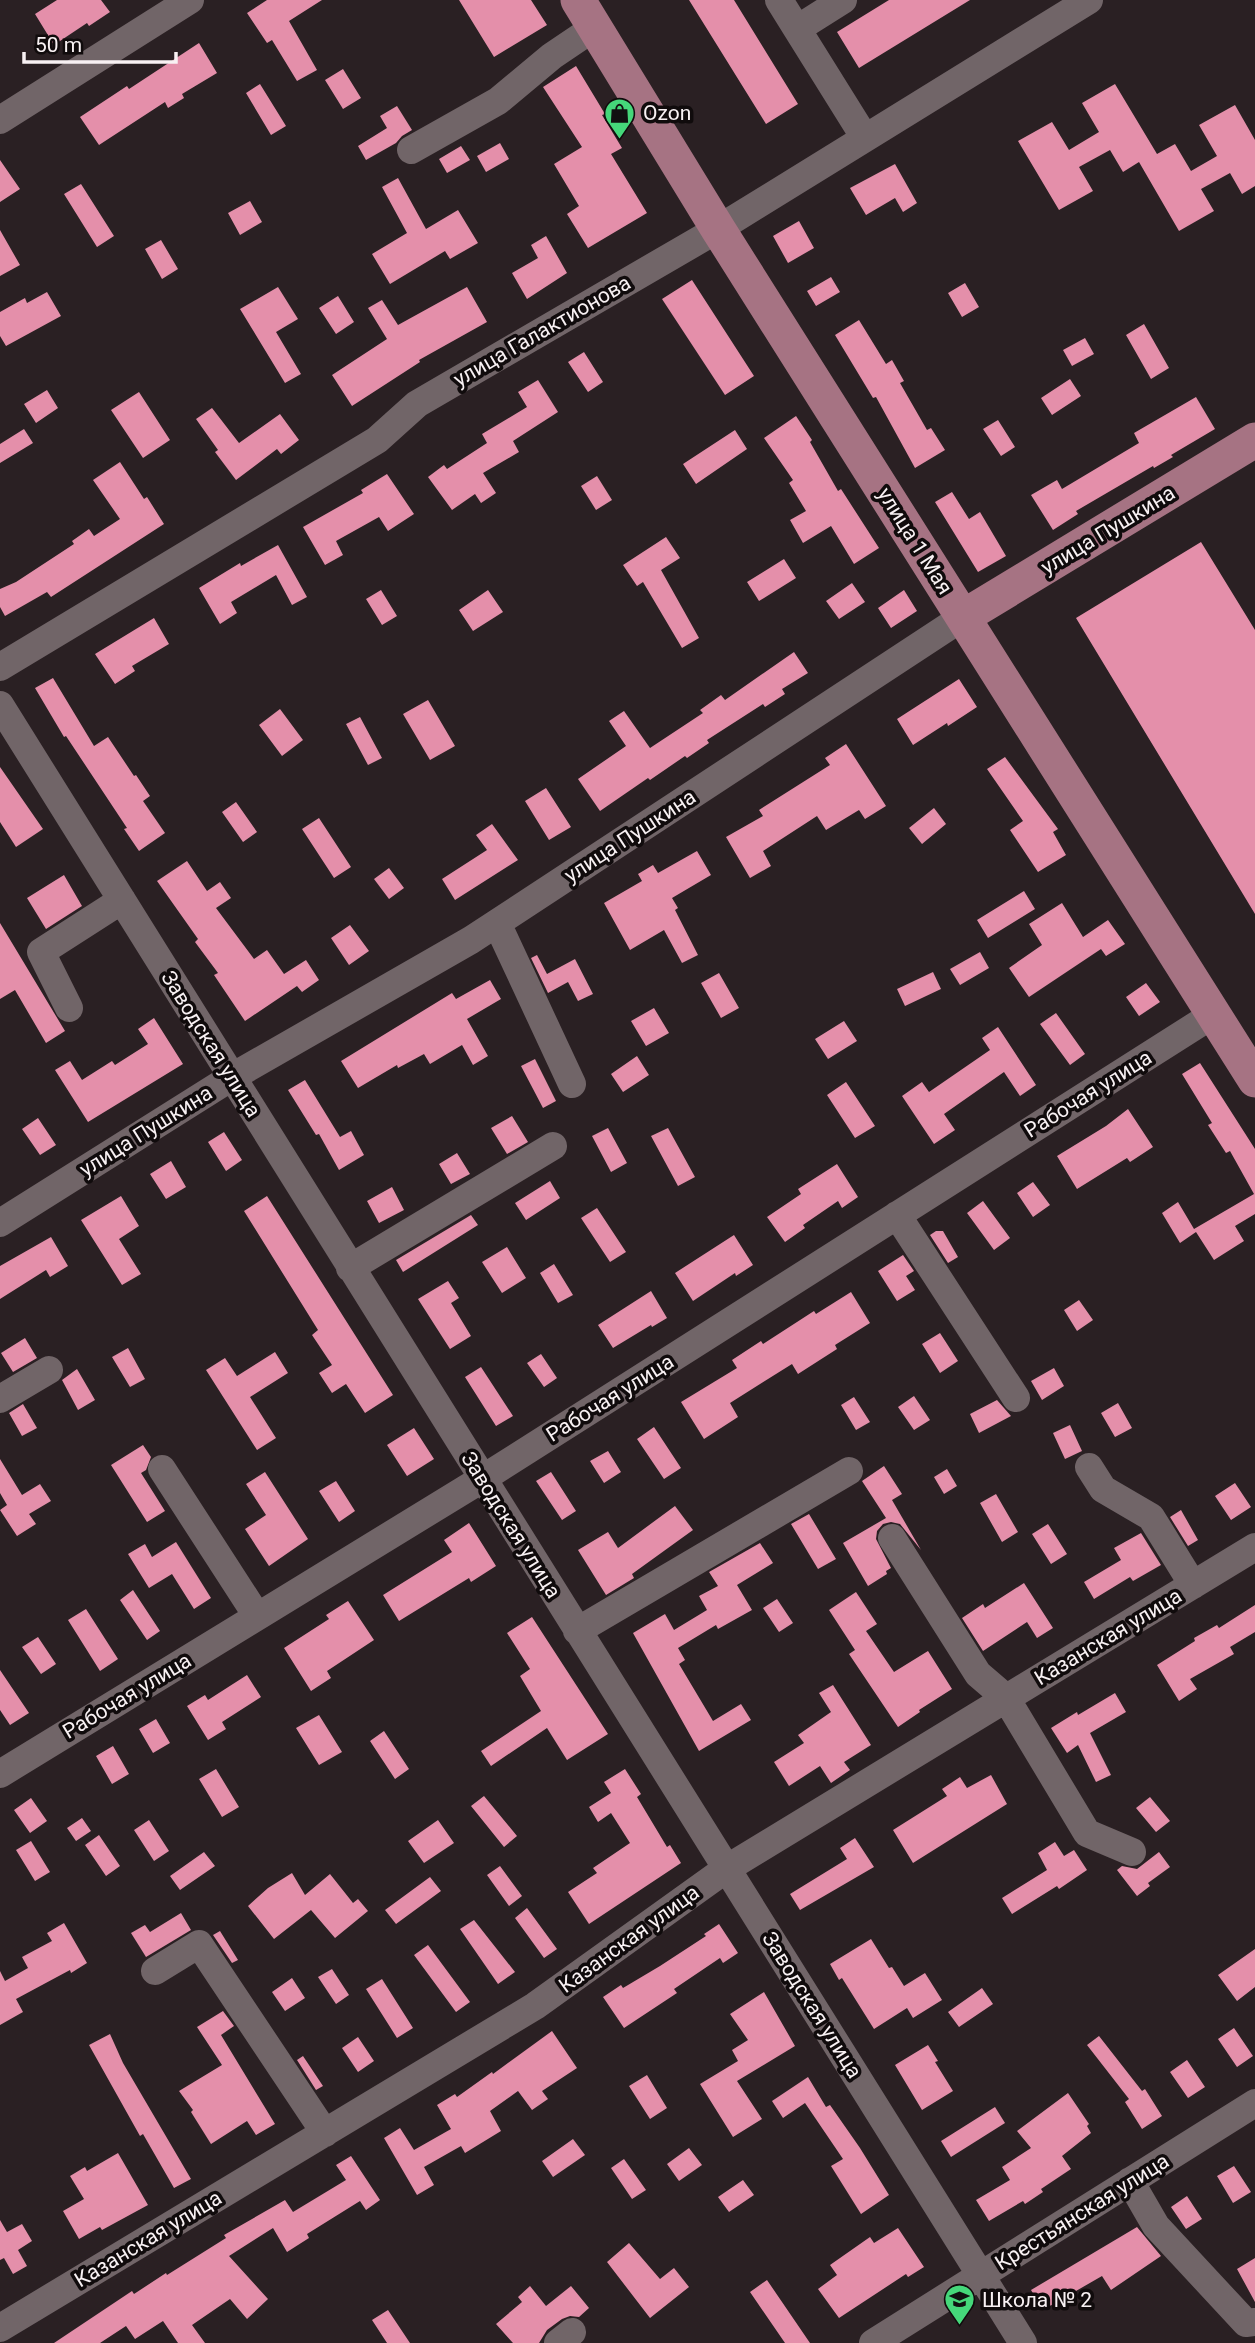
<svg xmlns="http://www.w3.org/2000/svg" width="1255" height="2343" viewBox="0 0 1255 2343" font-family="Roboto,sans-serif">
<rect width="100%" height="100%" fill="#2a2023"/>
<path fill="#e48faa" d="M57,0h44l9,12 -21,14 -2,-3 -33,22 -19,-31z
M267,0h55l-33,21 28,49 -20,11 -25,-41 -5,3 -20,-30z
M459,0h72l16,25 -53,32z
M689,0h45l64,104 -32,20z
M889,0h81l-111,68 -22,-36z
M199,43l18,30 -35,21 2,4 -16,10 -3,-6 -66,43 -19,-28 47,-31 2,3z
M576,66l29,48 -3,1 20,33 -11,6 36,59 -59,35 -21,-34 12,-8 -25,-42 28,-17 -39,-60z
M343,69l18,29 -18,11 -18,-29z
M260,84l26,42 -15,9 -25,-42z
M1115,84l42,70 18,-10 16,27 26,-15 -18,-31 36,-20 20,35v46l-13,8 -12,-21 -29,16 13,22 -35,20 -40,-69 -16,10 -13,-22 -31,17 14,24 -34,19 -41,-69 34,-19 17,28 30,-18 -17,-29z
M397,106l15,24 -10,6 -6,7 -30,17 -8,-14 29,-18 -7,-12z
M500,143l9,16 -23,13 -9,-16z
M461,146l9,14 -23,13 -8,-14z
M0,160l20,29 -20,13z
M895,164l22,39 -14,9 -8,-14 -29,17 -16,-27z
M398,178l28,51 32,-19 20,33 -28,16 -5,-8 -55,33 -18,-30 35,-21 -25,-46z
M81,184l33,52 -17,11 -33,-53z
M250,201l12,21 -22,13 -12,-22z
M799,221l15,27 -26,15 -15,-27z
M0,230l20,35 -20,11z
M546,236l21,37 -40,26 -15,-26 26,-15 -7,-13z
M161,240l17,29 -16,10 -17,-30z
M831,277l9,15 -24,14 -9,-15z
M692,280l62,96 -29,19 -63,-96z
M965,283l14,24 -17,10 -14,-24z
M278,287l20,32 -22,13 25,42 -16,9 -45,-74z
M467,287l20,35 -68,38 1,2 -68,44 -20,-31 55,-36 -19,-31 14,-8 16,25z
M47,292l14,24 -55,30 -6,-10v-24l25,-14 2,5z
M338,296l16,26 -18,12 -17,-26z
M859,320l27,44 6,-4 12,21 -4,2 27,47 4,-2 14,22 -30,18 -39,-71 -3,1 -38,-63z
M1144,324l25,44 -18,11 -25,-44z
M1085,338l9,16 -22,12 -9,-16z
M584,352l19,30 -15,10 -20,-30z
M1070,379l11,17 -29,19 -11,-17z
M538,380l20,32 -45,29 6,11 -36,21 13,20 -15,10 -6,-9 -23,16 -24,-33 16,-12 3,4 40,-26 -5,-9 45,-27 -9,-15z
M47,390l11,18 -22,15 -12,-19z
M139,392l31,48 -27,18 -32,-48z
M1196,397l19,32 -44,26 2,2 -19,11 -1,-2 -77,45 2,3 -25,16 -22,-35 26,-15 5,9 77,-46 -5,-10z
M212,408l27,35 41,-29 19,26 -18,14 -4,-5 -41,31 -21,-28 3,-2 -22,-31z
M796,416l16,24 -2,2 28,49 3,-2 38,59 -25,16 -23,-38 -28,17 -13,-23 16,-9 -17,-28 4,-3 -29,-42z
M998,420l17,27 -14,9 -18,-27z
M24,429l9,14 -33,20v-19z
M735,430l12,19 -51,35 -13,-20z
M120,462l24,37 3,-2 17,27 -113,73 -4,-5 -42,24 -5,-9v-18l16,-7 58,-38 -2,-3 17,-12 5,7 26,-17 -27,-39z
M387,474l27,40 -26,17 -9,-14 -43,24 7,14 -18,10 -22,-38 60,-34 -2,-3z
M597,476l15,24 -16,10 -15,-24z
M952,492l17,27 11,-7 26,44 -28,16 -43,-70z
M666,537l14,21 -19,12 38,68 -17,10 -39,-66 -6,4 -14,-21z
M1201,542l54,88v284l-179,-296z
M278,545l29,52 -15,8 -16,-30 -45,27 6,11 -17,11 -21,-36 41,-25 1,3z
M784,559l12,19 -37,23 -12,-19z
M852,583l13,19 -26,17 -13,-18z
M381,590l16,26 -15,9 -16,-26z
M488,590l15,22 -30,19 -14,-21z
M904,590l13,21 -26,17 -13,-20z
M154,618l15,26 -37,22 3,5 -20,13 -20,-30z
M794,652l14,21 -26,16 3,5 -20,13 -2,-3 -56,36 2,3 -22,15 -2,-2 -35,24 -2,-2 -48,33 -22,-32 48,-33 -17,-25 15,-10 26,37 53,-35 -3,-3 21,-15 4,5z
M53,678l41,68 14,-9 26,39 2,-1 14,21 -7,5 22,32 -26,18 -15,-22 3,-1 -61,-92 -2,1 -29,-49z
M959,679l18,28 -29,19 -1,-3 -34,22 -16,-26z
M428,700l27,46 -25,14 -27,-46z
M280,709l23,31 -21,16 -23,-31z
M360,717l22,41 -14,7 -22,-41z
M846,744l40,62 -21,13 -6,-9 -33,20 -9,-14 -54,35 8,15 -21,12 -24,-41 37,-21 -4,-6 71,-45 -5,-7z
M1005,757l53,72 -5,3 13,23 -28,17 -28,-42 13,-9 -36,-52z
M0,767l43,62 -27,18 -16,-25z
M546,788l25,39 -22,13 -24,-39z
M236,802l21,30 -14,10 -21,-30z
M934,808l12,16 -24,20 -13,-16z
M319,818l32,49 -17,11 -32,-49z
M492,824l26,36 -63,40 -13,-21 45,-29 -11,-15z
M697,851l14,24 -39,23 6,10 -3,2 23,45 -16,8 -18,-33 -34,20 -26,-47 38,-22 -4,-7 15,-9 5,8z
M187,861l20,30 13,-9 11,16 -15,10 38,51 13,-9 17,24 22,-14 13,20 -17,12 -5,-6 -52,35 -31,-46 4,-2 -23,-31 3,-3 -41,-58z
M389,868l15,20 -15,11 -15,-20z
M64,875l18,31 -36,23 -19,-31z
M1024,891l11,18 -47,29 -11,-18z
M1062,903l21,34 25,-17 17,24 -19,12 -5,-7 -72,48 -20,-29 33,-23 -13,-21z
M0,923l65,108 -19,12 -31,-53 -15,9z
M350,925l19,26 -20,14 -18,-27z
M980,952l9,16 -29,17 -10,-16z
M537,955l10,19 28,-15 18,35 -15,7 -10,-19 -20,11 -17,-35z
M933,972l8,17 -36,17 -8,-17z
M719,973l20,35 -18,10 -20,-35z
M490,980l11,19 -34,20 21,37 -15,9 -11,-20 -32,19 -6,-10 -26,14 -1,-3 -39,23 -17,-27 111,-68 4,6z
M1146,983l14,19 -21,14 -13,-19z
M654,1008l15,25 -23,13 -15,-25z
M1056,1013l29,41 -15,11 -30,-41z
M154,1018l29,46 -95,58 -33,-52 15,-9 12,19 30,-19 3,4 33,-21 -10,-15z
M844,1021l13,20 -29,18 -13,-20z
M998,1027l38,58 -16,11 -16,-24 -60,42 11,16 -21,14 -32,-48 20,-14 7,10 61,-42 -8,-12z
M637,1056l12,19 -26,17 -12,-18z
M535,1059l21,42 -13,7 -22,-42z
M1200,1063l55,86v65l-20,12 9,15 -30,19 -18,-28 -16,11 -18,-30 16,-11 16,27 60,-35 -24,-43 -4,2 -18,-28 4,-2 -30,-49z
M305,1080l35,57 11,-6 13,24 -25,15 -20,-36 -3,1 -28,-45z
M846,1082l29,44 -20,12 -28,-43z
M1128,1109l25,38 -23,15 -3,-4 -50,31 -20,-33 49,-30z
M512,1116l16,26 -21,12 -16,-26z
M38,1118l18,27 -16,10 -18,-26z
M608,1128l19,35 -16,9 -19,-36z
M668,1128l27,49 -17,9 -27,-50z
M224,1132l18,28 -16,11 -18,-29z
M457,1153l13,21 -19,10 -12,-20z
M171,1161l15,26 -20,12 -16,-25z
M837,1164l21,33 -16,11 -4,-7 -35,24 2,3 -20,14 -18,-25 34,-23 -3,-5z
M550,1181l10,17 -34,22 -11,-17z
M1033,1182l17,23 -17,12 -16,-24z
M392,1187l12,23 -25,13 -12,-22z
M121,1196l18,30 -20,13 22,35 -19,11 -41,-65z
M267,1196l126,199 -28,18 -19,-29 -14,9 -13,-20 13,-8 -20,-30 6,-5 -74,-119z
M983,1201l27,37 -16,12 -27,-37z
M597,1208l29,44 -16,10 -29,-44z
M471,1215l7,10 -75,47 -7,-12z
M936,1231h7l15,26 -10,6 -18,-28z
M734,1235l19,30 -17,11 -1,-3 -42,28 -18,-28z
M51,1237l17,29 -18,11 -4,-7 -46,29v-33z
M507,1247l19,31 -24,15 -20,-31z
M903,1255l11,16 -8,5 9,14 -18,11 -19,-30z
M554,1264l19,31 -15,8 -18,-30z
M448,1281l11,17 -8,5 20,33 -21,13 -32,-50z
M651,1291l16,27 -15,9 -1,-2 -38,23 -15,-23z
M851,1292l19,31 -35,22 2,4 -39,25 -6,-10 -62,39 8,14 -34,22 -23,-37 56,-34 -5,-8 29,-19 2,3 51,-33 2,3z
M1079,1300l14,20 -16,11 -13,-21z
M940,1333l18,28 -18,12 -18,-29z
M25,1338l12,20 -24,14 -12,-19z
M128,1348l17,31 -15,8 -18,-30z
M275,1352l13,21 -38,24 26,41 -19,12 -51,-80 19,-12 12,18z
M541,1354l16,24 -13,9 -17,-24z
M481,1367l32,49 -17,10 -31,-49z
M1054,1368l10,18 -22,14 -11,-19z
M77,1369l18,31 -17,10 -16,-30z
M914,1396l16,24 -16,10 -16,-23z
M854,1397l16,25 -14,8 -15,-25z
M997,1400l14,16 -32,17 -9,-19z
M1118,1403l14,25 -17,9 -14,-24z
M23,1404l14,24 -15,8 -13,-23z
M1070,1425l12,26 -17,8 -12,-26z
M654,1427l27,41 -17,11 -27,-40z
M414,1428l20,31 -27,17 -20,-31z
M143,1445l8,12 -5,13 -5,3 24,38 -18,11 -36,-57z
M608,1451l13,21 -17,11 -14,-22z
M0,1459l22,36 18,-11 11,17 -22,13 7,10 -19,12 -17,-26 7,-5 -7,-12z
M884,1466l18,28 -10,6 29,50 -21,-26 -9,-2 -8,2 -6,7 -1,8 15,29 -5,3 1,3 -19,12 -25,-43 43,-25 -24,-37z
M947,1469l10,17 -13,8 -10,-17z
M265,1472l43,67 -39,27 -24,-37 21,-14 -20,-31z
M551,1472l25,39 -14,9 -26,-39z
M336,1481l19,30 -16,11 -20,-31z
M1235,1483l16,24 -20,13 -16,-24z
M996,1494l22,38 -16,10 -22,-39z
M675,1506l18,24 -61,44 2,4 -28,17 -28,-45 30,-18 10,16z
M1181,1510l17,30 -10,6 -18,-29z
M809,1514l27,45 -18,10 -27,-45z
M469,1523l27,43 -25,16 -2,-4 -70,43 -16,-26 69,-43 -8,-12z
M1048,1524l19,30 -16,10 -19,-30z
M1141,1533l20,32 -28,16 -3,-4 -36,22 -10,-17 37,-22 -7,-12z
M176,1542l35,56 -17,11 -22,-35 -23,14 -21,-34 17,-10 7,13z
M760,1543l13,20 -36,22 15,25 -34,19 -2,-4 -38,23 7,12 -6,4 34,57 28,-17 10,16 -52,31 -66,-118 32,-19 9,16 33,-20 -8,-14 19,-10 -9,-14z
M1024,1583l29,45 -16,10 -10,-16 -44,29 -21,-33 21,-14 2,4z
M133,1590l27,41 -13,9 -27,-40z
M856,1592l21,32 -11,7 28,41 34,-21 24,38 -33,21 1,2 -22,15 -49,-73 6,-4 -26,-40z
M777,1599l16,24 -14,9 -16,-24z
M348,1601l26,39 -47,31 4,7 -20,13 -27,-43 45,-29 -3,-4z
M1255,1605v27l-25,15 4,7 -44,25 7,10 -18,12 -22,-36 38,-24 -1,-3 23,-13 2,3z
M86,1609l32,50 -18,12 -32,-51z
M532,1617l76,117 -41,26 -20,-32 -56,38 -10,-15 60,-40 -21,-35 10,-7 -23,-36z
M38,1637l18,27 -15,10 -19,-27z
M0,1670l29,43 -19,12 -10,-15z
M247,1675l14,22 -39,25 4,7 -18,11 -21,-34 18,-11 3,5z
M833,1685l38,60 -27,17 6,8 -19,13 -11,-17 -31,20 -15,-24 30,-19 -6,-8 33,-23 -12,-19z
M1115,1693l11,19 -36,21 21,42 -15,7 -18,-37 -11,8 -16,-25 26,-16 1,3z
M319,1715l23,37 -23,13 -23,-37z
M156,1719l14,24 -17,10 -14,-24z
M384,1731l25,38 -14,10 -25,-38z
M113,1746l16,28 -17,10 -16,-28z
M216,1769l23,38 -17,10 -23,-38z
M625,1769l16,25 -4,3 30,50 3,-2 11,18 -92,61 -21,-32 29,-19 -4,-5 37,-25 -19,-30 -13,9 -9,-15 22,-14 -7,-11z
M991,1775l16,29 -94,59 -20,-33 54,-34 -5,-7 18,-12 7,11z
M484,1796l33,40 -13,11 -33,-41z
M1150,1797l20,24 -14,11 -20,-24z
M31,1798l16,23 -17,12 -16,-23z
M82,1818l9,13 -15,10 -9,-13z
M149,1820l20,31 -15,10 -20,-31z
M438,1820l16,23 -30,20 -16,-22z
M99,1835l21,31 -14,10 -21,-31z
M855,1838l19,29 -74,43 -10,-16 57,-35 -7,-11z
M31,1841l19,31 -15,9 -19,-31z
M1055,1842l9,14 10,-6 13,20 -28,19 -2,-3 -45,28 -10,-16 45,-28 -9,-17z
M204,1852l11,14 -35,24 -10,-14z
M1159,1852l11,15 -22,16 2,3 -13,10 -20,-26 5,-4 15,3z
M500,1866l22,30 -13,10 -22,-31z
M292,1873l13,22 25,-21 23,29 5,-4 10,12 -33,27 -24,-28 -37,29 -26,-33 20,-18z
M430,1877l11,14 -45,33 -11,-14z
M527,1908l30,41 -13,9 -29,-40z
M181,1913l10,17 -45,27 -15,-24 14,-8 5,7z
M474,1920l41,52 -17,12 -38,-55z
M64,1923l23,40 -16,10 -1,-3 -54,29 7,13 -23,13v-54l5,10 23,-13 -6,-11 30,-16 -5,-8z
M719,1924l19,29 -15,10 -3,-5 -46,31 3,4 -53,35 -21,-31 18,-12 2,3 37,-22 46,-30 -2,-2z
M220,1931l18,29 -6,3 -19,-28z
M871,1939l18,29 3,-1 12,19 21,-13 17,27 -29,18 -6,-10 -33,21 -32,-51 -3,2 -9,-16z
M428,1945l42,57 -14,10 -42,-57z
M1255,1949v38l-18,14 -19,-26z
M332,1969l17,26 -13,9 -18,-27z
M292,1978l13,20 -20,13 -13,-19z
M382,1979l31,49 -16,10 -31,-49z
M982,1988l11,16 -34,23 -11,-15z
M764,1992l31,54 -58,35 25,38 -29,18 -33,-53 38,-23 -6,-11 16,-10 -18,-26z
M223,2011l11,15 -13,9 54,89 -19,11 -9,-14 -36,23 -20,-32 2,-2 -14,-19 43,-26 -25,-38z
M1234,2028l19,28 -16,11 -19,-28z
M552,2031l25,37 -35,23 6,8 -16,11 -14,-19 -28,20 11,20 -36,22 -4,-7 -37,21 10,18 -17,10 -33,-57 16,-10 14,22 37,-21 -14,-24 18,-11 2,3 35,-25 1,2z
M110,2034l13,29 68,116 -17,9 -31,-54 -3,2 -51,-91z
M1099,2036l43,55 3,-2 17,27 -20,13 -17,-27 4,-3 -42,-54z
M358,2037l16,24 -16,11 -16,-24z
M928,2045l10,16 -3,1 18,29 -31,19 -27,-45z
M303,2056l20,30 -7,4 -19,-30z
M1187,2060l18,27 -17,11 -18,-26z
M647,2075l20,33 -17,11 -21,-33z
M808,2077l18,30 4,-2 30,43 29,47 -28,19 -30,-48 12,-7 -38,-56 -22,15 -11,-17z
M1068,2093l21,31 -2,2 4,7 -29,23 9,13 -30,20 2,3 -18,12 -2,-3 -34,20 -13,-21 34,-20 -8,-13 29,-19 -14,-17z
M995,2107l10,16 -54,34 -10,-16z
M573,2139l12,16 -32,22 -11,-16z
M689,2148l13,17 -23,16 -12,-17z
M118,2153l30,52 -46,25 -2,-3 -21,12 -16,-28 21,-12 -14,-23 15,-9 2,4z
M351,2156l29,44 -14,10 -6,-9 -53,33 2,4 -22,14 -14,-24 -44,28 39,43 -21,20 -17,-20 -38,26 13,18h-27l-15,-22 -28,18 -9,-13 -26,17h-46l78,-52 2,3 32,-21 1,2 59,-37 -2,-3 61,-35 8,12 53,-32 -10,-15z
M624,2159l22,31 -14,9 -21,-31z
M1234,2166l17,26 -18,11 -16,-27z
M743,2180l11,15 -25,17 -11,-15z
M1187,2196l15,23 -16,10 -15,-22z
M0,2220l7,12 15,-8 10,17 -14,9 9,16 -14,8 -9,-16 -4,2z
M1137,2227l24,29 -50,34 -9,-14 -59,34 -12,-20z
M898,2228l26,39 -16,10 -2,-3 -67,44 -21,-29 19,-14 -7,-10 40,-28 4,6z
M629,2243l31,36 14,-11 15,19 -39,31 -43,-56z
M1255,2258v44l-18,-33z
M767,2280l43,63h-25l-35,-51z
M530,2286l16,20 25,-20 18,22 -10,9 -9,-1 -8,3 -15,11 -8,13h-26l-17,-19 26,-22 -4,-5z
M388,2310l22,33h-23l-15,-23z"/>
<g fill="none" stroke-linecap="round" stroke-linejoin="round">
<path stroke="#716568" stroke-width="28" d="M779,0l18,29
M843,0l-46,29 68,109
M0,120l190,-120
M411,150l87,-49 54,-45 43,-29
M0,667l377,-227 40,-36 301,-175 371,-229
M0,705l1023,1638
M497,923l75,161
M69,1008l-28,-56 81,-52
M897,1215l119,183
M0,1223l232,-146 239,-137 492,-323
M350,1268l203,-122
M0,1399l49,-29
M1089,1467l14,22 48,28 42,68
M162,1469l95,147
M892,1538l86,136 28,24 81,135 45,19
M577,1631l272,-160
M0,1774l482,-295 732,-465
M155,1971l44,-27 126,189
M1130,2181l26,45 90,97 9,-1
M0,2328l535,-322 191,-137 529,-322
M558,2343l14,-11
M873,2343l382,-240"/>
<path stroke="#a67383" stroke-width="35" d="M578,0l140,229 537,851
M963,617l292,-177"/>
</g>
<defs>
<symbol id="shop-pin" viewBox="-11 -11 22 30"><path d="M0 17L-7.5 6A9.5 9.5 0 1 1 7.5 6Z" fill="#45d77a" stroke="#100b0c"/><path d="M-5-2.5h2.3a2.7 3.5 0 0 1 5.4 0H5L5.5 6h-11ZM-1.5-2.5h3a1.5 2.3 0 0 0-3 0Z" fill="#111"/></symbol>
<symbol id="school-pin" viewBox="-11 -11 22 30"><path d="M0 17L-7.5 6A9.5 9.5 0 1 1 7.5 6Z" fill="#45d77a" stroke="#100b0c"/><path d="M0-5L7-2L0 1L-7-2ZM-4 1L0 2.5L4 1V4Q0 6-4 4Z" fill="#111"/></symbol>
</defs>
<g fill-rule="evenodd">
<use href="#shop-pin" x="602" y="96" width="35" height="47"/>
<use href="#school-pin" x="942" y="2282" width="35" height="47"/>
</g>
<g text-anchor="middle" stroke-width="7" stroke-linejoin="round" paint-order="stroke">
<g font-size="21" fill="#f8f1f3" stroke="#100b0c" text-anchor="start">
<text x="643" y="120">Ozon</text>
<text x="982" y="2307">Школа № 2</text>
</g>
<g font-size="21" fill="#f8f1f3" stroke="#100b0c">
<text transform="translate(542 331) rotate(-30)" y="7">улица Галактионова</text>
<text transform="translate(1108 530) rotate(-31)" y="7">улица Пушкина</text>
<text transform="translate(915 541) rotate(58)" y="7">улица 1 Мая</text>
<text transform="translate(630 836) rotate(-33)" y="7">улица Пушкина</text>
<text transform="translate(211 1044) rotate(58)" y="7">Заводская улица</text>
<text transform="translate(1088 1094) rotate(-32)" y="7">Рабочая улица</text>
<text transform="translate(146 1131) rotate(-32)" y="7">улица Пушкина</text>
<text transform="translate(610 1398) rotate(-32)" y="7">Рабочая улица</text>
<text transform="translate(511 1525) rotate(58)" y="7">Заводская улица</text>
<text transform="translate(1108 1637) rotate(-31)" y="7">Казанская улица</text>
<text transform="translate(127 1696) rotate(-31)" y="7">Рабочая улица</text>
<text transform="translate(629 1939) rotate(-36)" y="7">Казанская улица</text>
<text transform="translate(812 2005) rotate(58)" y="7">Заводская улица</text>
<text transform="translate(1082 2212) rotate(-32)" y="7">Крестьянская улица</text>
<text transform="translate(148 2239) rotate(-31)" y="7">Казанская улица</text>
</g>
</g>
<path d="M24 52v10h152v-10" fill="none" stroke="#f8f1f3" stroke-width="3.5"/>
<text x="35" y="52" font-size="21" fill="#f8f1f3" stroke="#100b0c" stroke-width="5" paint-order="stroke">50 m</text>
</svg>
